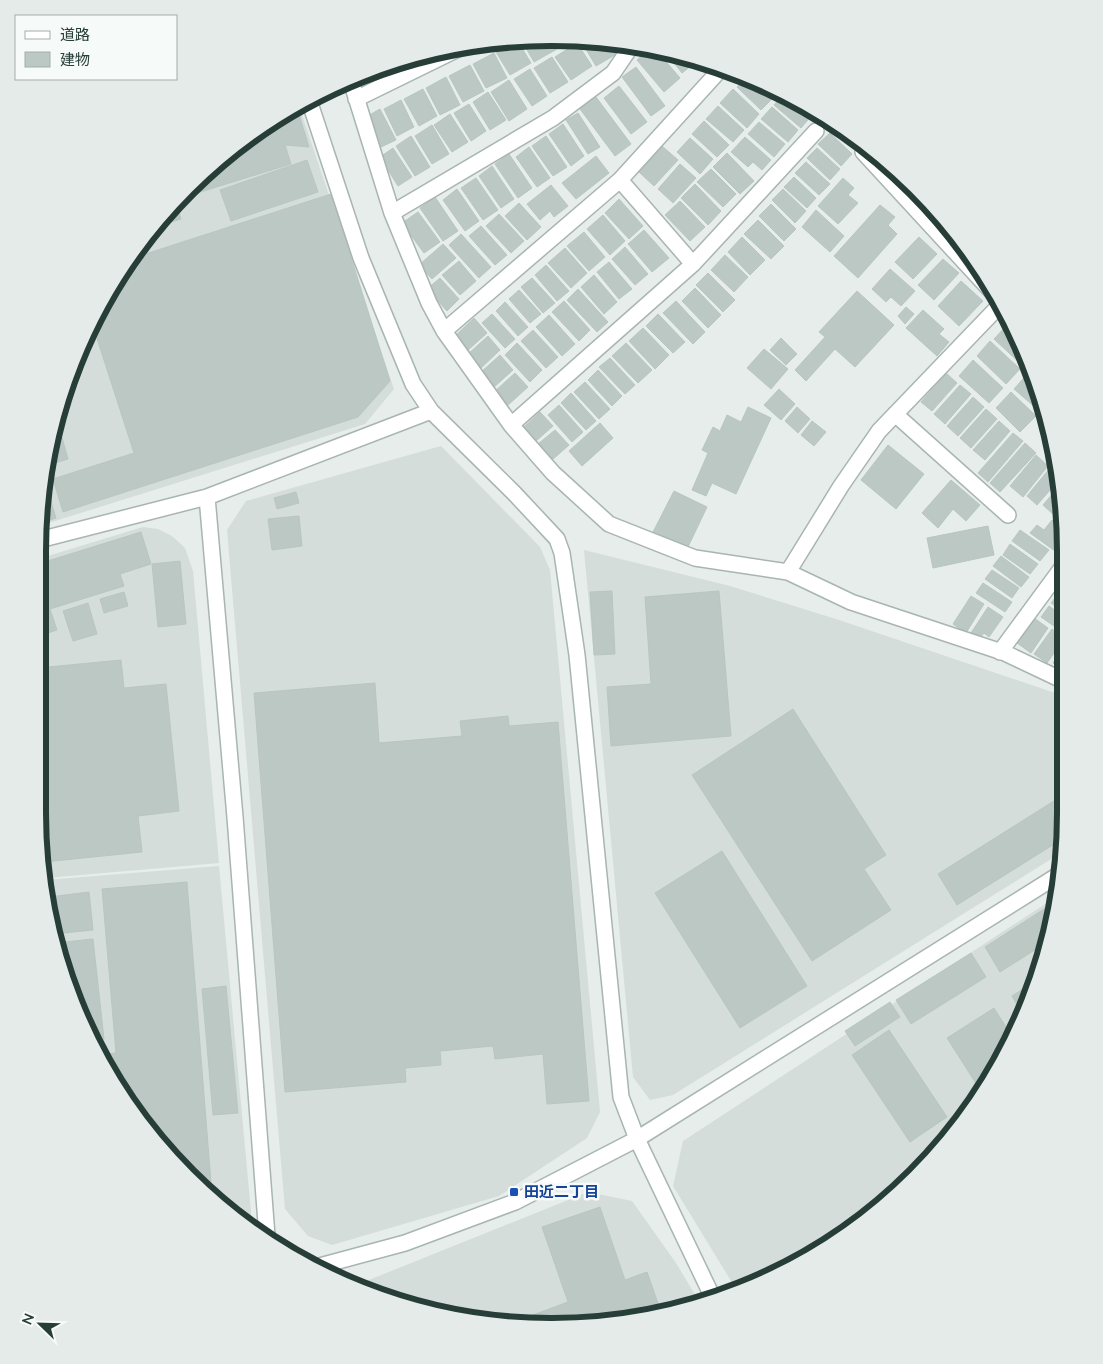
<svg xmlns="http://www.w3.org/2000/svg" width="1103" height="1364" viewBox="0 0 1103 1364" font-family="'Nunito Sans','Noto Sans JP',sans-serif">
<rect width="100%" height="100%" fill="#e6edea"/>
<path fill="#d4ddd9" d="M299,106l95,283 -29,35 -326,102 8,-75 30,-96 30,-61 58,-82 74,-68z
M441,446l99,101 10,23 50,542 -13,26 -88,58 -167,49 -24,-9 -23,-27 -58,-679 19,-29z
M143,527l15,2 14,7 13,12 8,23 26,292 -173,15 -8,-66v-253z
M584,550l146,36 109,34 225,76v155l-391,244 -23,5 -17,-23z
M219,866l33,357v2l-64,-49 -82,-107 -51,-124 -9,-65z
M1056,897l-8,48 -36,95 -53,86 -69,73 -111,74 -43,16 -63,-103 10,-45z
M588,1192l44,9 44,62 24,40 -16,6 -133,17 -133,-17 -59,-25z"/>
<path fill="#bbc8c3" stroke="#b9c6c0" d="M521,39l31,1 5,9 -23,13z
M517,40l14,23 -21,12 -14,-23z
M556,40h14l-10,6z
M581,41l30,1 7,11 -22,13z
M577,43l15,23 -21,14 -16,-23z
M650,49l7,2 23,27 -16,14 -27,-32z
M494,53l13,25 -21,10 -13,-24z
M666,53l31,7v1l-15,12z
M552,57l16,25 -18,11 -16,-25z
M470,65l14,26 -21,11 -14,-26z
M636,67l29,39 -14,10 -29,-39z
M530,69l17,27 -15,10 -18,-27z
M446,77l14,28 -20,10 -14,-27z
M746,78l16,7 12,12 -13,13 -24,-23z
M509,80l18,29 -18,12 -18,-29z
M619,86l28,36 -16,12 -27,-36z
M423,89l14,27 -18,10 -15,-27z
M733,89l26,25 -12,14 -27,-25z
M488,92l18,28 -16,10 -17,-28z
M783,95l10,4 19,16 -11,13 -27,-23z
M596,97l35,47 -16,12 -35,-47z
M401,100l13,27 -17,9 -13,-27z
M469,104l17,27 -15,10 -17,-28z
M718,106l26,24 -11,12 -27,-23z
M772,107l26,23 -10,12 -27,-23z
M297,108l12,39 -24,-2 6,19 -110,34 58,-54z
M380,109l16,31 -15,7 -15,-30z
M578,113l22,34 -12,7 -22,-34z
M450,114l18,28 -16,10 -18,-27z
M704,121l25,24 -12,12 -25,-23z
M759,122l26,22 -11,13 -26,-23z
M563,124l21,32 -13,10 -22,-32z
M432,125l17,29 -17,10 -17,-28z
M830,133l22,21 -11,12 -23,-22z
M411,136l19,31 -15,9 -19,-30z
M546,136l21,31 -14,9 -21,-30z
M745,137l26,23 -9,10 -9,-8 -5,5 -17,-15z
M690,138l23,21 -13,15 -23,-22z
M662,146l16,14 -24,26 -15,-14z
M529,147l21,31 -13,9 -21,-30z
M393,148l19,29 -14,9 -18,-29z
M817,148l23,21 -10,11 -23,-22z
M727,153l27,28 -14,13 -27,-27z
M509,154l23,34 -14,10 -23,-34z
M596,156l13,17 -33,26 -14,-16z
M307,160l11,32 -87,29 -11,-31z
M806,162l24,22 -11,11 -24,-22z
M680,164l16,14 -23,25 -15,-14z
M492,166l22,33 -13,9 -22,-32z
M711,169l25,25 -13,13 -26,-25z
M794,177l22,21 -9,10 -23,-21z
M476,178l22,32 -15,10 -22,-32z
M843,178l11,10 -6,7 10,8 -20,21 -20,-18z
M695,184l26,27 -13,14 -27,-27z
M551,185l17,21 -14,11 -4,-6 -10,9 -13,-16z
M457,189l22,32 -14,10 -22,-31z
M783,189l23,22 -11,12 -23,-23z
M331,194l59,187 -32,36 -295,95 -10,-33 81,-26 -42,-130 15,-29 26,-36z
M435,197l23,34 -15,10 -23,-33z
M619,199l24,27 -14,13 -24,-26z
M680,201l25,26 -15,14 -25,-26z
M176,202l5,17 -26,8 10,-15z
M519,203l22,24 -14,13 -22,-24z
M771,204l25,25 -12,12 -25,-25z
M880,205l15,12 -7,8 9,9 -39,44 -24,-22z
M816,210l28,26 -14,16 -28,-25z
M418,212l22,30 -16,11 -22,-30z
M499,214l25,27 -13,12 -25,-27z
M603,215l22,26 -15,14 -23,-26z
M758,220l26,26 -13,13 -27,-25z
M481,226l26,29 -12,10 -26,-29z
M644,230l25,28 -17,14 -24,-28z
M584,232l21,25 -16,14 -22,-25z
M461,234l30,33 -12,11 -30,-33z
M742,237l23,23 -15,15 -22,-23z
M919,237l18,17 -24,25 -18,-17z
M443,244l13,14 -24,21 -13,-14z
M625,247l23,27 -13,11 -23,-26z
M565,248l22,25 -16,15 -23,-25z
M725,255l23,22 -14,15 -23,-22z
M943,259l16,14 -25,27 -16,-15z
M459,261l17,20 -16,14 -18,-20z
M609,262l23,27 -13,10 -22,-27z
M546,265l23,26 -12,10 -22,-26z
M890,269l25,22 -14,15 -10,-9 -5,5 -14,-13z
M708,273l27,27 -12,12 -27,-27z
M594,275l23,27 -13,12 -23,-27z
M440,278l19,21 -12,12 -20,-22z
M532,278l23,25 -12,10 -22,-26z
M961,281l22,20 -24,25 -21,-20z
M695,288l26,27 -13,13 -26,-27z
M578,289l30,33 -11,10 -30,-32z
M519,290l22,24 -11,9 -21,-24z
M857,291l37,34 -39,42 -20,-18 -29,32 -11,-11 30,-33 -6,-5z
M564,301l26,29 -11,11 -27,-29z
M676,301l29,31 -12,12 -30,-31z
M505,302l23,25 -10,9 -22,-25z
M906,307l8,7 -9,10 -7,-8z
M923,310l21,19 -5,5 10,8 -12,14 -31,-28z
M492,314l23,25 -10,9 -23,-25z
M658,314l27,28 -12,11 -27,-27z
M549,315l26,29 -13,12 -26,-29z
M474,318l13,15 -20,18 -13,-14z
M1008,324l7,7 12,31 -4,4 -29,-27z
M643,328l26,27 -14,14 -26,-28z
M533,330l25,27 -12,11 -25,-27z
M488,336l12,14 -20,19 -13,-14z
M781,338l16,16 -11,11 -16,-15z
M990,341l30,28 -14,15 -29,-28z
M517,343l25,27 -12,12 -25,-27z
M626,343l26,27 -14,13 -26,-27z
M764,349l24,20 -17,20 -24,-21z
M500,355l13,15 -20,18 -13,-15z
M610,358l25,27 -10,9 -26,-27z
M973,360l30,28 -14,15 -30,-27z
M598,370l24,26 -10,10 -24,-26z
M1030,371l12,32 -5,6 -23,-20z
M515,373l13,14 -21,19 -13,-14z
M946,373l11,10 -25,28 -11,-9z
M585,382l25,27 -11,10 -25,-27z
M960,385l11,9 -26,30 -11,-10z
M779,389l16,15 -14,16 -17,-15z
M1011,392l25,24 -16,16 -24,-24z
M571,393l25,28 -10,9 -25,-27z
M973,397l11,10 -26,29 -11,-10z
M559,405l24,27 -11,10 -24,-27z
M748,407l23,11 -35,76 -24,-11 -6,13 -14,-6 16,-37 -6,-3 11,-23 7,4 7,-16 14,7z
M797,407l13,12 -12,14 -13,-12z
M986,409l11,10 -26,29 -11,-10z
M540,412l13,14 -17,15 -13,-13z
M57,420l11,39 -23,7 2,-15z
M812,421l14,11 -12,14 -13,-11z
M999,421l11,10 -25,29 -12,-10z
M600,423l13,15 -31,28 -13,-15z
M555,430l14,15 -17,15 -14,-16z
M1013,433l10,8 -35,41 -10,-9z
M1025,443l11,10 -36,39 -10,-9z
M888,445l36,29 -28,35 -35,-29z
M1036,455l12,11 -25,31 -13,-11z
M1050,468l7,7 1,6 -21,24 -10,-9z
M951,480l29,25 -14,16 -13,-12 -15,19 -16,-15z
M1059,486l3,20 -8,9 -11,-10z
M47,488l9,30 -17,6 3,-35z
M674,491l33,16 -20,42 -34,-17z
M296,492l3,11 -22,6 -3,-11z
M299,516l3,30 -30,4 -4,-31z
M1052,520l12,10v8l-9,13 -25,-18 7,-8 7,5z
M988,526l6,29 -61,13 -6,-30z
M1020,530l29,20 -9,11 -28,-20z
M141,532l10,32 -31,10 4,12 -74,23 7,21 -19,6v-72z
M1010,544l28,20 -8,10 -27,-19z
M1001,556l28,21 -8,10 -28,-21z
M180,561l6,63 -28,3 -6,-63z
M992,570l27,18 -7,10 -27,-19z
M983,583l29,19 -7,10 -29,-19z
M612,591l3,63 -21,1 -4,-63z
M719,591l12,145 -120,10 -4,-59 44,-3 -6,-87z
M124,592l4,14 -24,7 -4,-14z
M1059,593l5,4v15l-13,-9z
M971,596l13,8 -18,29 -13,-9z
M88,603l9,31 -24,7 -10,-30z
M1049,606l15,11v16l-23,-16z
M988,607l15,10 -14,20 -5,-4 -4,5 -9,-5z
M1034,618l14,10 -17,25 -14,-10z
M1052,629l12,10 -17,24 -13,-9z
M1064,647v24l-11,-8z
M121,660l3,28 42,-4 13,127 -41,5 4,36 -98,10 -6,-50v-144z
M375,683l4,60 83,-7 -2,-15 48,-5 1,10 49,-4 31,379 -42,3 -4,-50 -48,5 -2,-13 -53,5 1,14 -36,3 1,14 -121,10 -31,-399z
M793,709l93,146 -22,14 27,41 -79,51 -120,-186z
M1057,799l7,12v27l-107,67 -19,-31z
M722,851l85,135 -67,42 -85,-135z
M187,882l25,313 -24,-19 -82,-107 -6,-14 16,-2 -14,-164z
M89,892l4,38 -39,4 -5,-37z
M1055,902l-6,39 -49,31 -15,-25z
M93,939l11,100 -10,1 -39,-97z
M971,953l15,24 -75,47 -15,-24z
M1034,982l-12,32 -10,-18z
M226,986l12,127 -25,2 -11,-126z
M890,1002l10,15 -45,29 -10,-15z
M994,1008l19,30 -24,39 -12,8 -30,-47z
M889,1030l58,87 -37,25 -58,-87z
M600,1207l25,73 22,-8 14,40 -110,14 -37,-4 54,-20 -26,-75z"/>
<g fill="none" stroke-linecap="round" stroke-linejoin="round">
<defs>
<path id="minor" d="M351,81l41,132 37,90 15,28 67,94 42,48 56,51 86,34 93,14 63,30 154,51 59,28
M356,99l102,-50
M309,100l52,158 52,126 18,27 83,82 43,46 5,14 15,102 44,442 16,42 76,159
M863,152l130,141
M620,180l73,84 123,-133
M392,213l161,-95 60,-45 15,-22 -2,-7
M444,331l176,-151 99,-109
M895,414l113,101
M511,425l182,-161
M207,497l28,320 32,419
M39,540l168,-43 224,-86
M788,572l53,-86 38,-55 121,-126
M1000,652l64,-87
M316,1267l89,-24 110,-41 122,-63 423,-265"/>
</defs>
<use href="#minor" stroke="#a9b5b1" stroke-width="18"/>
<use href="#minor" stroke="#fff" stroke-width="15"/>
</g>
<rect fill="#1a4fb4" stroke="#f6faf8" stroke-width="2" x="509" y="1187" width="10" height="10" rx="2.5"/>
<g text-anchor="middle" stroke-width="5" stroke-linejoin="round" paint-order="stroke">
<g font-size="15" font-weight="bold" fill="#164399" stroke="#f6faf8" text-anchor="start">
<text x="524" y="1197">田近二丁目</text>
</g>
</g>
<path d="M0 0H1103V1364H0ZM551 46H552A505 505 0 0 1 1057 551V813A505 505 0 0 1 552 1318H551A505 505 0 0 1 46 813V551A505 505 0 0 1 551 46Z" fill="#e5ebe9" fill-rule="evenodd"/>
<path fill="none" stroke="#273d37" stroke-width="6" d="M551 46H552A505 505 0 0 1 1057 551V813A505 505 0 0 1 552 1318H551A505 505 0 0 1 46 813V551A505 505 0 0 1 551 46Z"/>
<rect x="15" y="15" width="162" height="65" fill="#f6faf8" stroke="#a3aeab"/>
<rect x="25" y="31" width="25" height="8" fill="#ffffff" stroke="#a3aeab"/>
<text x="60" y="40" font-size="15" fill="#273d37">道路</text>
<rect x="25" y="52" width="25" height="15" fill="#bbc8c3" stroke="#a3aeab"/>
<text x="60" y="65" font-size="15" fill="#273d37">建物</text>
<g transform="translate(40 1324) rotate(293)" stroke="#f6faf8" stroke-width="4" paint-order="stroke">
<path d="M0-4L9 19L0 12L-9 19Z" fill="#273d37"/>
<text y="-8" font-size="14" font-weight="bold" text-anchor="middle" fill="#273d37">N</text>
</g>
</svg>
